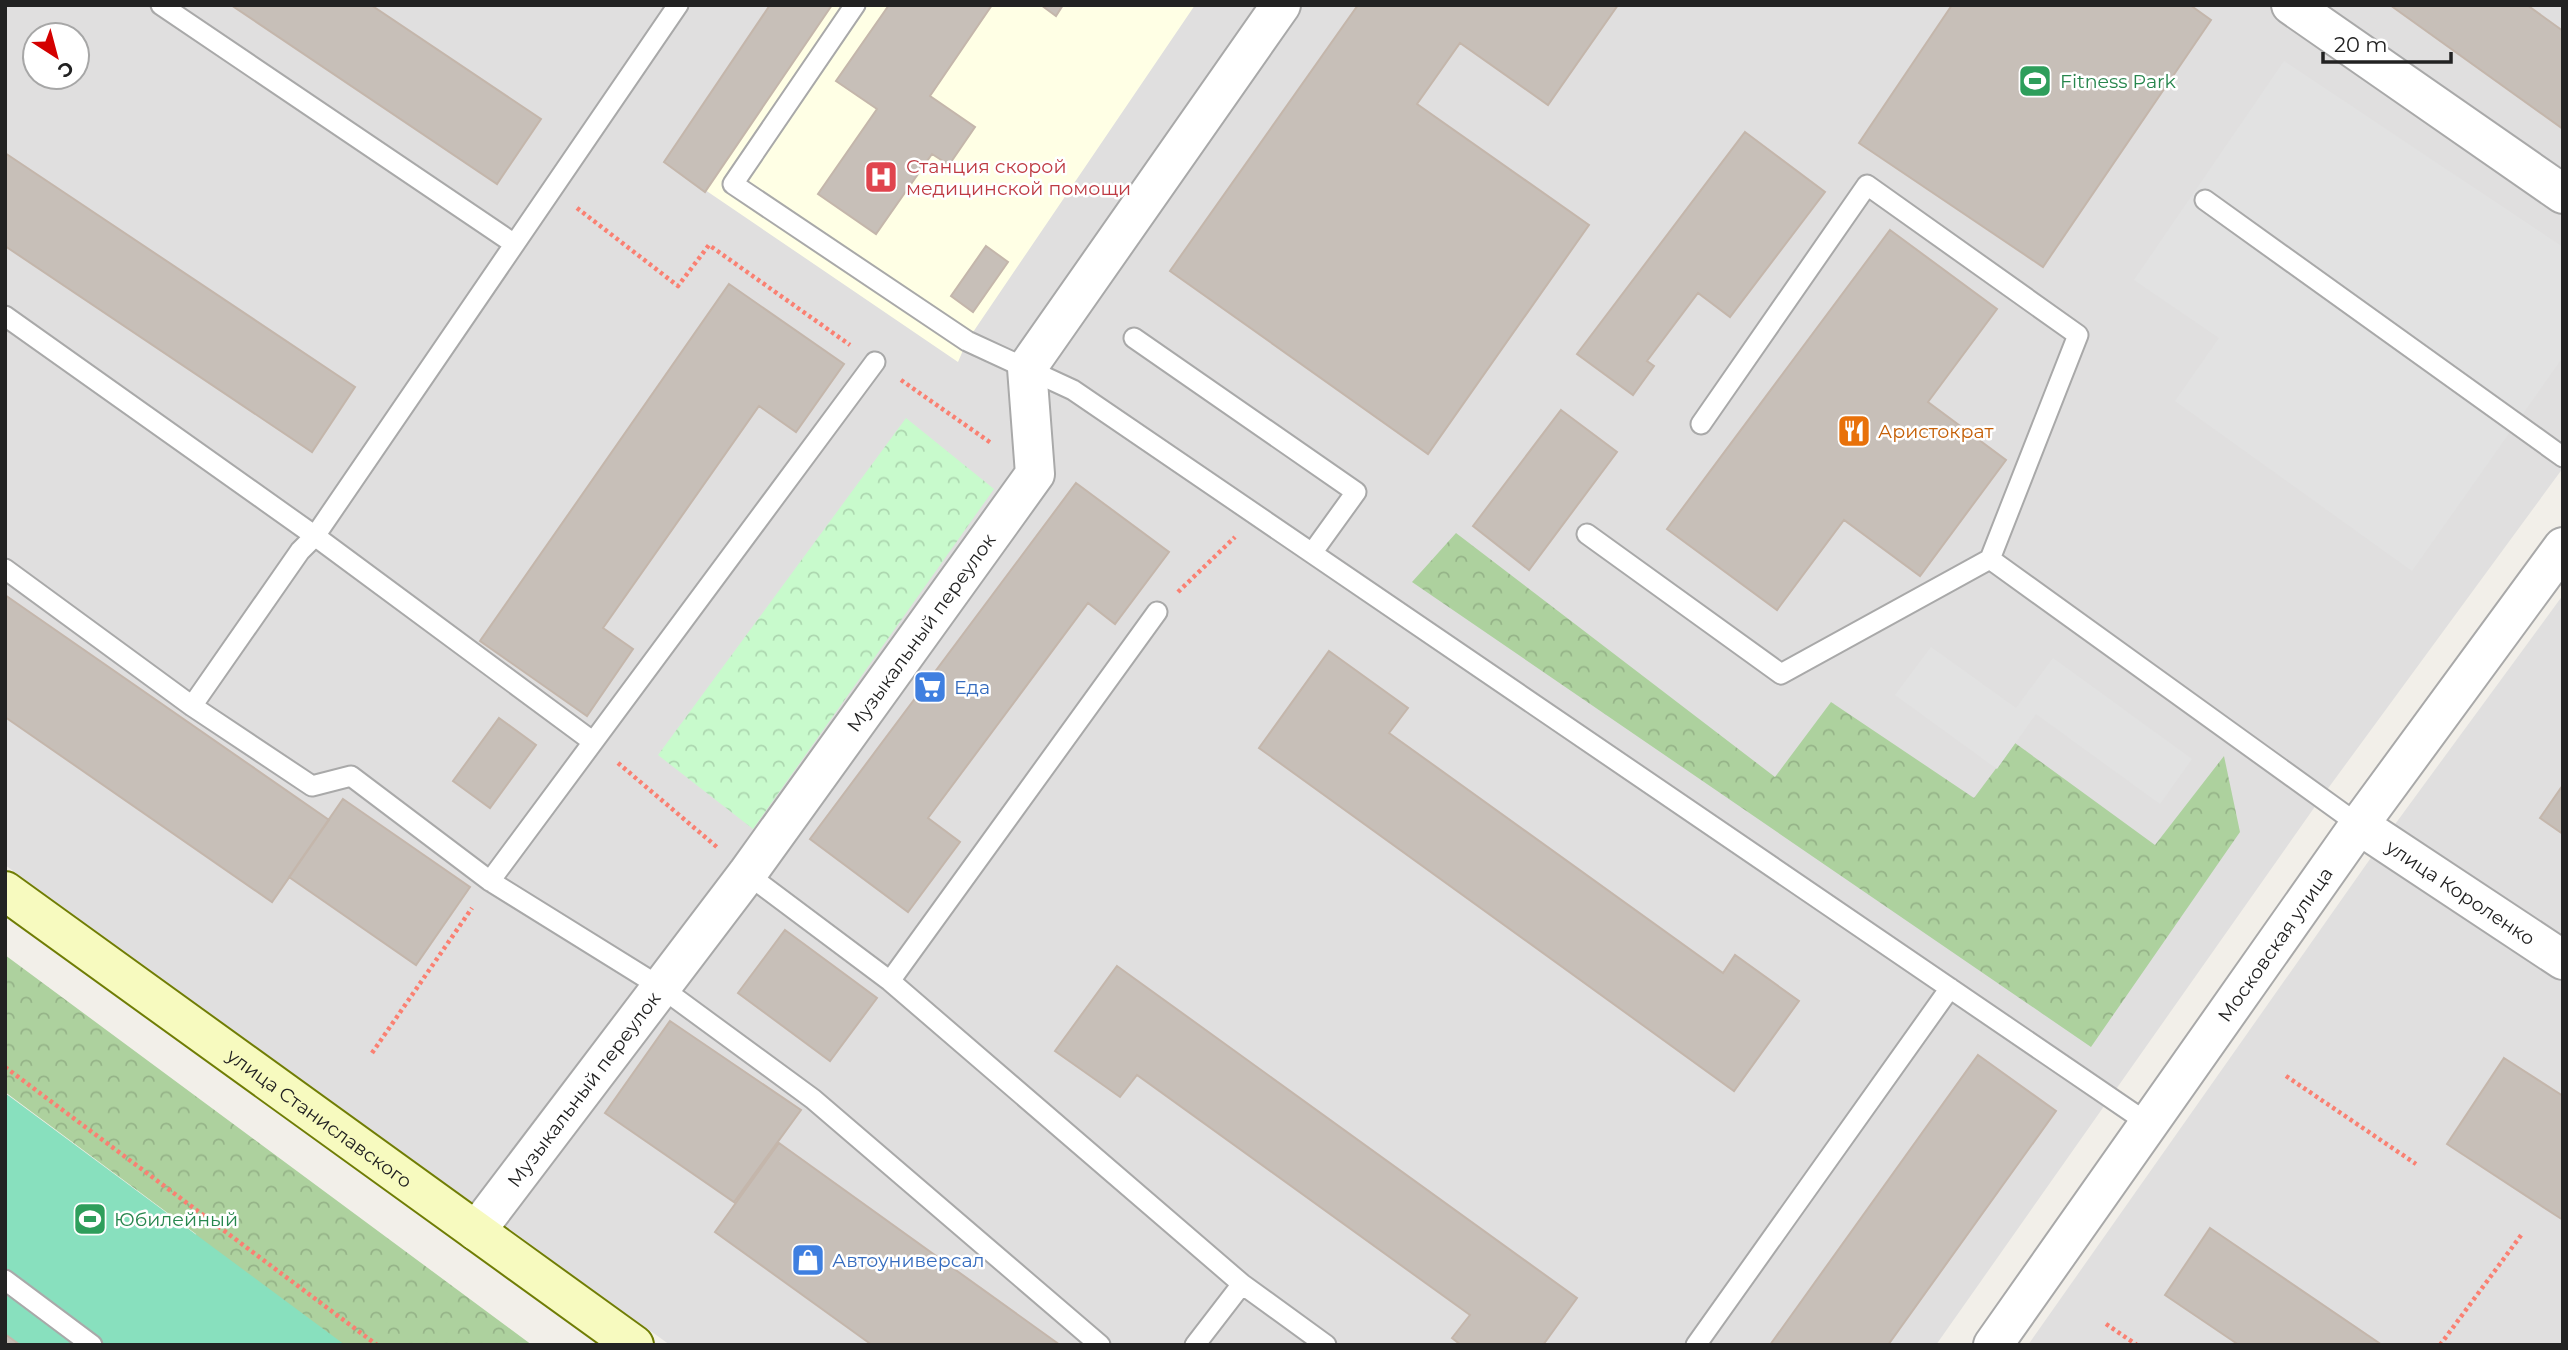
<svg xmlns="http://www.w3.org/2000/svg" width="2568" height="1350" viewBox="0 0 2568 1350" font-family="Montserrat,sans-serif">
<defs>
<pattern id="forest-crowns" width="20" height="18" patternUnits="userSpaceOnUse" patternTransform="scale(1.75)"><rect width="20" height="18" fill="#add19e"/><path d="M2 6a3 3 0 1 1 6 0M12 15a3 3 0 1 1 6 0" fill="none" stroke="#95b388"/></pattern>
<pattern id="park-crowns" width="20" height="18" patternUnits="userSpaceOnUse" patternTransform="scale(1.75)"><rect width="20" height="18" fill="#c8facc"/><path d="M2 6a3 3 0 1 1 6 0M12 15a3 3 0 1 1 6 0" fill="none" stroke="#acd6af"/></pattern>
</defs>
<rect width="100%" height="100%" fill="#f2efe9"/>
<path fill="#e0dfdf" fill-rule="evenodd" d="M5,5h2558v463l-242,330 -385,547h-1266l-665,-480zM35,35h42v42h-42z
M2563,595v750h-535l354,-503z"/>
<path fill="#ffffe5" d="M770,5h425l-228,336 -9,21 -294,-200z"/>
<path fill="url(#forest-crowns)" d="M1456,533l319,244 56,-75 143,96 41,-55 140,102 69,-89 16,76 -149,215 -679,-465z
M5,955l527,390h-325l-11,-111 -191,-142z"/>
<path fill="url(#park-crowns)" d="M906,418l88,71 -241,340 -95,-74z"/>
<path fill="#88e0be" d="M5,1093l340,252h-340z"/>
<path fill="#e2e2e2" d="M2284,61l279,186v110l-151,214 -237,-170 44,-63 -85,-58z
M1931,647l85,61 37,-50 139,101 -32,45 -124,-90 -39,55 -102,-74z"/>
<path fill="#c7bfb8" stroke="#c4b6ab" stroke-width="2" d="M231,5h140l170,114 -44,65z
M770,5h62l-127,187 -41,-30z
M889,5h103l-62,91 45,31 -26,38 -17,-11 -56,80 -58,-40 59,-85 -41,-28z
M1041,5h22l-7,11z
M1358,5h260l-70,100 -88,-62 -43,61 172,121 -161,229 -258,-183z
M1952,5h238l21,15 -168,247 -184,-124z
M2390,5h137l36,26v98z
M1745,132l80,60 -95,125 -32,-24 -51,68 7,5 -21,29 -56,-41z
M5,153l350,234 -43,65 -307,-206z
M1890,230l107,79 -69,93 78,58 -86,116 -76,-56 -67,90 -110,-81z
M986,246l22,16 -35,50 -22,-16z
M729,284l115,80 -48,68 -37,-26 -156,222 30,21 -46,67 -107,-75z
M1561,410l56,42 -88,118 -56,-44z
M1076,483l93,69 -54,72 -27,-21 -160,215 32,24 -52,70 -98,-73z
M5,595l324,225 -57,82 -267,-185z
M1329,651l79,57 -19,25 334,240 12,-18 64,46 -65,90 -475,-343z
M499,718l37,27 -46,63 -37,-27z
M2563,785v49l-23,-16z
M343,799l127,88 -54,78 -127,-88z
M785,930l92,68 -47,63 -92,-68z
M1117,966l460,332 -34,47h-82l-9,-7 18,-23 -333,-240 -17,22 -65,-46z
M670,1021l131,89 -67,92 -129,-89z
M1978,1055l78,56 -168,234h-118z
M2504,1058l59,38v124l-116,-76z
M779,1143l281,202h-188l-157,-113z
M2210,1228l172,117h-143l-74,-50z
M5,1334l15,11h-15z"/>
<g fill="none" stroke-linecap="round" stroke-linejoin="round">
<defs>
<path id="service" d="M161,5l352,238
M855,5l-122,179 234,157 106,49 1076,734
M2205,200l358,257
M5,316l310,220 277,205
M1134,338l222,154 -44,61
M1587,534l194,140 209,-115 88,-224 -211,-150 -166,239
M1990,559l369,266
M5,569l187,137 120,80 39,-10 139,105 169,105 154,113 287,246
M192,706l108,-155 15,-15 363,-531
M747,874l143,107 352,303 84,61
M490,881l385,-519
M890,981l267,-369
M5,1280l87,65
M1195,1345l47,-61
M1696,1345l254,-357"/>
<g id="minor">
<path d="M2291,5l272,189"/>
<path id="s1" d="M2359,825l204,135"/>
<path id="s2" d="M476,1231l271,-357 288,-400 -8,-106 254,-363"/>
<path id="s3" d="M1993,1345l366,-520 204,-278"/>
</g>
<g id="secondary">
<path id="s4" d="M5,891l629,454"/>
</g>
</defs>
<use href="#service" stroke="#a9a9a9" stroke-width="23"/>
<use href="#minor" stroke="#a9a9a9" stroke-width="42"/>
<use href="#secondary" stroke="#707d05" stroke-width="42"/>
<path stroke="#fa8072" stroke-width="4.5" stroke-dasharray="3.5 3.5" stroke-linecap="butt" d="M577,208l101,78 31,-41 141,100
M901,380l90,63
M1178,592l57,-55
M618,763l100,85
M372,1053l100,-145
M5,1067l372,278
M2286,1076l130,88
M2106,1324l31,21
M2440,1345l82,-111"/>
<use href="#service" stroke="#fff" stroke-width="19"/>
<use href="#minor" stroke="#fff" stroke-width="38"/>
<use href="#secondary" stroke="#f7fabf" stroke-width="38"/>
</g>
<defs>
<symbol id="stadium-square" viewBox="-11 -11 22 22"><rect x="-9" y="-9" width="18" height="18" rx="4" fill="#2e9e5b" stroke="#fff"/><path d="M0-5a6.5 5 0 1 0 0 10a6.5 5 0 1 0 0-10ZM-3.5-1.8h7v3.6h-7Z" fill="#fff"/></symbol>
<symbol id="hospital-square" viewBox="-11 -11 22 22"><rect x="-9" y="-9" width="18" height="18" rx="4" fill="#e0444e" stroke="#fff"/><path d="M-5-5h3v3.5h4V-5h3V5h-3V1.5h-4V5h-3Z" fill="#fff"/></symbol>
<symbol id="restaurant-square" viewBox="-11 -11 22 22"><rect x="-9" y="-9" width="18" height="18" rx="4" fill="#e8710a" stroke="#fff"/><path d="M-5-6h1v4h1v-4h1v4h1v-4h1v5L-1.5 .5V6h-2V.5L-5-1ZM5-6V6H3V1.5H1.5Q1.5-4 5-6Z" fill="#fff"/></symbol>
<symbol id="supermarket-square" viewBox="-11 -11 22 22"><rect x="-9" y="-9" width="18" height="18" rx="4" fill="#3f7fe0" stroke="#fff"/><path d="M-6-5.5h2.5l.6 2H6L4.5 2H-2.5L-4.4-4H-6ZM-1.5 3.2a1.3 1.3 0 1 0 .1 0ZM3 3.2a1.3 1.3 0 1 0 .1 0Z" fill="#fff"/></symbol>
<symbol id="shop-square" viewBox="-11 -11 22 22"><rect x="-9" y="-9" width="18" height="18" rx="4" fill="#3f7fe0" stroke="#fff"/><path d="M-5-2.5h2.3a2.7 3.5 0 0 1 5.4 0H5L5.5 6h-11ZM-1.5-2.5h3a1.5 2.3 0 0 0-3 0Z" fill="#fff"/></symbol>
</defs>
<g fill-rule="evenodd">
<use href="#stadium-square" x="2016" y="62" width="38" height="38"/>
<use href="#hospital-square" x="862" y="158" width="38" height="38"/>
<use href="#restaurant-square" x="1835" y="412" width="38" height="38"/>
<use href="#supermarket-square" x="911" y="668" width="38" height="38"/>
<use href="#stadium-square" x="71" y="1200" width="38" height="38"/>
<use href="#shop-square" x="789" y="1241" width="38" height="38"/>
</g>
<g text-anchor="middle" stroke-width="5" stroke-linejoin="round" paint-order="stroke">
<g font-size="19" fill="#27864d" stroke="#fff" text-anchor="start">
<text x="2060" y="88">Fitness Park</text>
<text x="114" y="1226">Юбилейный</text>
</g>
<g font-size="19" fill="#be3a42" stroke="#fff" text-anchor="start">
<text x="906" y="173">Станция скорой<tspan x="906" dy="22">медицинской помощи</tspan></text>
</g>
<g font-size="19" fill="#c56008" stroke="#fff" text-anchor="start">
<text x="1878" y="438">Аристократ</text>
</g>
<g font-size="19" fill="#222" stroke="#fff">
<text dy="7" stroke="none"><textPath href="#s2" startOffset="746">Музыкальный переулок</textPath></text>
<text dy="7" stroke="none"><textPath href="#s1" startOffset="122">улица Короленко</textPath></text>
<text dy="7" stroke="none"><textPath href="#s3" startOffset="490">Московская улица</textPath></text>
<text dy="7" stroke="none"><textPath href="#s2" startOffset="178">Музыкальный переулок</textPath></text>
<text dy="7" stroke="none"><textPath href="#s4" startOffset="388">улица Станиславского</textPath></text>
</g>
<g font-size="19" fill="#366cbe" stroke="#fff" text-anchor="start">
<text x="954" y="694">Еда</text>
<text x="832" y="1267">Автоуниверсал</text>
</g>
</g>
<rect width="2568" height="1350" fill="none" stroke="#222222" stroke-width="14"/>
<g transform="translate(56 56) rotate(144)"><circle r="33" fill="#ffffff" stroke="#a7a7a7" stroke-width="2"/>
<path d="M0-5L12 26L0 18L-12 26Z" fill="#d40000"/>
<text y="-10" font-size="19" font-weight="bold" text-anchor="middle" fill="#222222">С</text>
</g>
<path d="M2323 52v10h128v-10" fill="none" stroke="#222222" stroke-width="3.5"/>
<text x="2334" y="52" font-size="21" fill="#222222" stroke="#ffffff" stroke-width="5" paint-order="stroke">20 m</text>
</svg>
